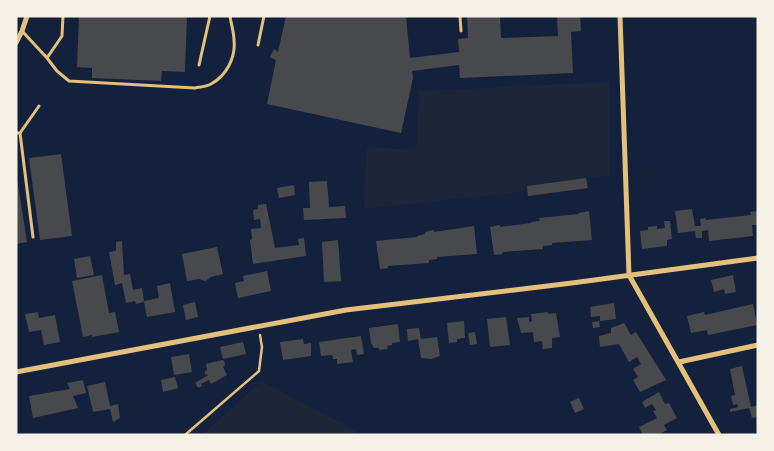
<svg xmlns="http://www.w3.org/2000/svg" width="774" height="451" viewBox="0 0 774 451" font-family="'Work Sans',sans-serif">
<rect width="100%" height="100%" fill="#14213d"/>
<path fill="#1d2539" d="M609,82l1,93 -83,11 1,5 -164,18 3,-62 49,3 3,-59z
M262,381l100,54h-160z"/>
<path fill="#48494c" d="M79,16h108l-2,56 -23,-1 -1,10 -69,-3v-10l-15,-1z
M286,16h120l4,42 49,-6 -1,-13 10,-1 -1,-22h33l1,22 57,-2 -1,-20h23l1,15 -10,1 2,41 -113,5 -1,-13 -47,6 1,7 -12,55 -134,-29 9,-44 -6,-3 4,-8 4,3z
M61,154l11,82 -32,4 -11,-82z
M16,172l11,70 -11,2z
M586,178l2,10 -60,8 -1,-10z
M327,181l2,26 16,-1 1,12 -42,2 -1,-12h7l-1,-26z
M294,185l1,10 -16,3 -2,-10z
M266,204l9,44 24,-3 -1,-6 6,-1 2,18 -53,8 -3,-24 2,-1 -1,-10 10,-1 -1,-9 -6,1 -1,-10 5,-1v-4z
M692,209l3,17h6l-1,-7 6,-1v2l45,-5 -1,-3 8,-1v14h-6l1,11 -44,5 -1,-11 -6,1v7h-6l-1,-7 -17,2 -3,-22z
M589,211l3,29 -40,3v2l-9,1v3l-41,3 1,2 -9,1 -4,-28 10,-2v2l31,-4v-1l9,-1 -1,-3 40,-4v-1z
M664,221h6l2,18 -5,1v6l-25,3 -2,-18 8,-1v-3l9,-1v3l8,-1z
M474,226l3,28 -40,3v2l-8,1v3l-41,3v2l-8,1 -4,-28 41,-4v-1l8,-2v-2l9,-2v2z
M338,240l3,41 -17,1 -2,-40z
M122,241l2,34 6,-1 3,16 9,-2 2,13 15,-3 -2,-12 13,-3 5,29 -28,5 -3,-15 -8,2 -1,-3 -9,2 -4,-20 -7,2 -6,-33 7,-1v-9z
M217,247l6,27 -12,3 -6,4 -6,-2 -12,2 -5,-27z
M90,256l4,19 -17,3 -3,-19z
M267,271l4,20 -33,7 -3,-15 9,-2 -1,-5z
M102,275l7,38 6,-1 4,20 -27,5v-2l-9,2 -11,-56z
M733,275l3,17 -11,2 -1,-5 -10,3 -3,-12z
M195,302l3,15 -12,3 -3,-15z
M614,303l2,16 -16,2v-5l-9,1 -1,-10z
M753,304l4,21 -49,10 -1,-5 -16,3 -4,-17 17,-4 1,3z
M38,312l1,6 16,-3 5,27 -16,3 -3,-15 -12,2 -4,-18z
M548,312v2l8,-1 4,24 -8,1v10l-9,1 -1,-8 -8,1 -1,-10 -12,1 -4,-15 12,-1v5l3,-1 -1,-7z
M506,317l4,28 -20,2 -3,-28z
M464,321l1,17 -8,1v3l-8,1 -2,-20z
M599,321l1,6 -7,1 -1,-6z
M624,323l7,12 5,-3 30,48 -26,12 -7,-12 5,-3 -5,-8 8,-5 -4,-7 -8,5 -10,-18 -19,3 -1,-11 12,-3v-5z
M398,324l2,18 -8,1v2l-5,1 1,3 -9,1v-2h-5l-3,-5 -2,-15z
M419,328l2,11 16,-2 3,19 -9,3 -10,-1 -3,-19 -10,2 -1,-12z
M475,332l2,12 -7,1 -2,-12z
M361,336l3,18 -7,1 -1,-6 -5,1 2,12 -16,2v-5h-4l-1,-4 -11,1 -2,-14z
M303,339l1,5 7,-1v13l-28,4 -3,-18z
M243,342l3,12 -23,5 -3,-12z
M189,354l3,18 -18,3 -3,-18z
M222,360l2,1 1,4 -2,2 4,8 -16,9 -2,-4 -8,4 1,2 -4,2 -3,-5 13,-8 -3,-1v-3l2,-1 -1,-6z
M742,366l9,41 7,-2v12l-6,1 -3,-10 -19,4v-3l8,-2 -1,-3 -4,1 -2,-9 4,-1 -5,-26z
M175,377l3,11 -15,4 -2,-12z
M83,380l3,13 -13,3 5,12 -45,10 -4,-22 41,-7 -3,-6z
M105,382l5,24 8,-2 2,14 -7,4 -3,-13 -17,3 -6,-26z
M659,392l6,12 4,-1 8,15 -13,7 3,5 -9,5h-15l-4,-8 18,-9 -4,-7 3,-1 -4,-6 -7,4 -3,-6z
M579,398l5,11 -9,4 -5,-11z"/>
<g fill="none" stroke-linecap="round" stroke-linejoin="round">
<path stroke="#e5c07b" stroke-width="2.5" d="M185,435l74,-64 3,-24 -2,-12"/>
<path stroke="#e5c07b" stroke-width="3" d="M460,16l1,15
M22,31l25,27 10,13 12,10 126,7c5,-1 11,-1 16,-4 15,-8 25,-26 23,-44 0,-8 -3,-16 -4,-24
M258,45l6,-29
M47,58l15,-22 1,-20
M199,65l11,-49
M16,133h4l13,104
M20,133l19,-27"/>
<path stroke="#e5c07b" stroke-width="5" d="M620,16l9,259 90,160
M16,43l6,-12 5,-15
M679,362l79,-17
M16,372l330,-62 226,-27 186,-25"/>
</g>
<rect width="774" height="451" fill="none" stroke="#f6f1e7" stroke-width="35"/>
</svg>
